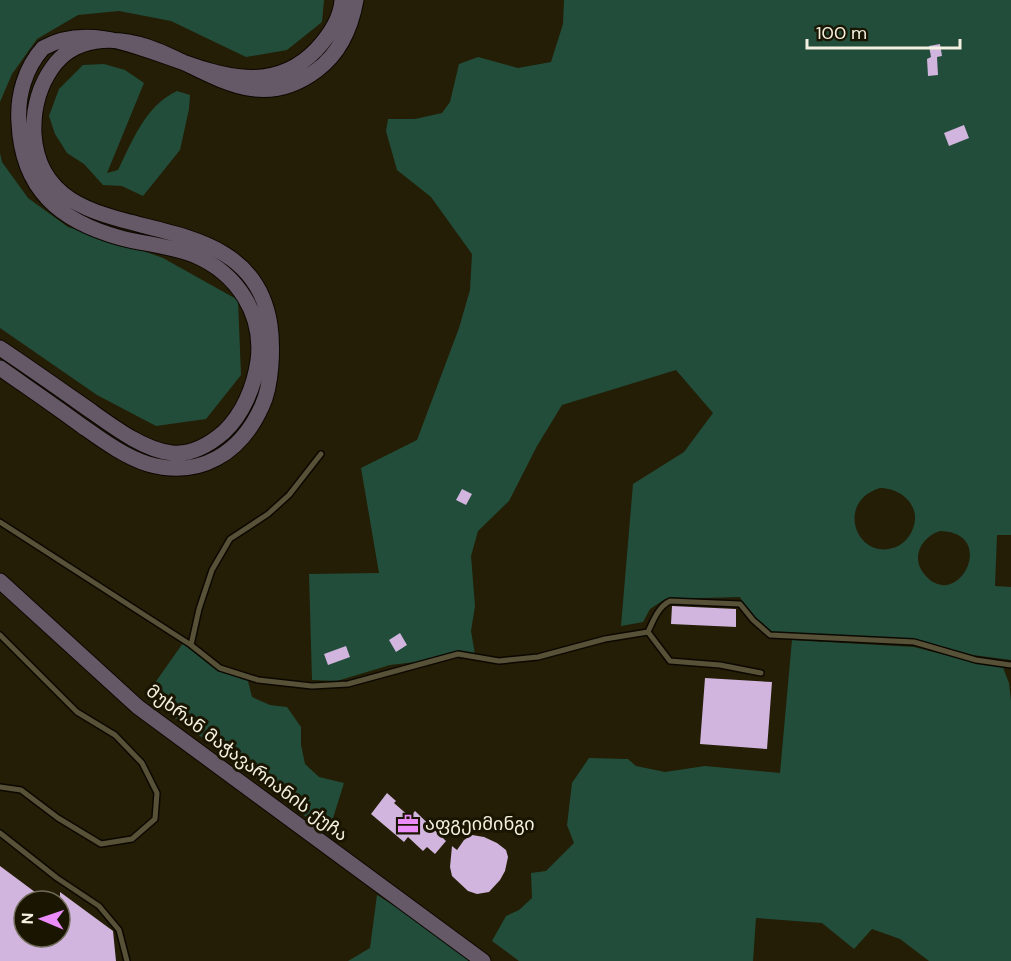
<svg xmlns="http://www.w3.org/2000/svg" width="1011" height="961" viewBox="0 0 1011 961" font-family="'DM Sans','Noto Sans Georgian',sans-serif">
<rect width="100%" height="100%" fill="#231e05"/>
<path fill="#234d3b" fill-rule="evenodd" d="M0,0h324l-2,22 -35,28 -41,7 -75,-36 -52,-10 -41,4 -41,24 -25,35 -12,28z
M564,0h447v535h-14l-2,51 16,1v73l-38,-5 -59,-16 -155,-8 -19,-34 -75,2 -15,10 -7,13 -22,4 12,-142 51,-32 29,-39 -37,-43 -114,35 -25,41 -28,55 -31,30 -7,25 4,50 -4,25 4,24 -85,10 -53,16 -25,-1 -3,-106 70,-1 -18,-105 56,-28 42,-112 11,-38 2,-36 -41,-57 -34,-27 -11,-39 2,-12h27l27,-6 8,-11 9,-38 19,-7 40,11 33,-6 12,-38zM880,488c22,0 43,19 32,43 -3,7 -9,13 -16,16 -39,15 -62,-45 -16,-59zM940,531c59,1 18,82 -15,44 -15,-17 -4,-38 15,-44z
M104,64l21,6 19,13 -37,90 11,-3c15,-30 27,-64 59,-79l13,4 -1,14 -9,41 -37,46 -21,-10 -19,-1 -19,-21 -17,-11 -12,-19 -6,-18 10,-27 24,-24z
M0,153l2,9 26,36 40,29 39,11 56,20 75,42 3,75 -35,44 -50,7 -59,-31 -97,-67z
M792,640l122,7 63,16 25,2 7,18 2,18v260h-82l-29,-22 -28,-10 -18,20 -32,-26 -66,-5 -3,43h-234l-27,-20 14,-25 13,-6 13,-12 -1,-25 15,-2 28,-28 -7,-18 5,-42 17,-25 39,1 8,7 29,6 40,-6 75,7z
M183,643l53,34 12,4 4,16 18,8 17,2 14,20v18l4,19 14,13 25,6 -16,51 -107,-83 -76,-54z
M377,895l29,18 66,48h-124l22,-13z"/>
<path fill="#d1b5de" d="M940,44l2,12 -5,1 1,18 -10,1 -1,-17 4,-2 -2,-11z
M964,125l5,13 -20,8 -5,-13z
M462,489l10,5 -6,11 -10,-5z
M672,606l64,3v18l-65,-3z
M400,633l7,12 -11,7 -7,-12z
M346,646l4,11 -22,8 -4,-11z
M705,678l67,4 -5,67 -67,-5z
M387,793l9,8 -2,2 16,14 5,-6 31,30 -11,13 -8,-7 -4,4 -15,-14 -4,5 -33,-28z
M472,835l12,2 13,6 9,7 2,7 -3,14 -5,9 -11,12 -12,2 -9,-3 -16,-15 -2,-9 2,-21 5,4 7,-10z
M0,866l47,35h-23v36h36v-45l53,39 3,30h-116z"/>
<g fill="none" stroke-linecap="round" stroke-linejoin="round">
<defs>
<path id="service" d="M0,522l191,123 29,23 38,12 54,6 36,-2 110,-30 41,7 39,-4 67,-18 43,-7
M648,632c5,-11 10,-25 22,-31l70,3 13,16 17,15 144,7 62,18 35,5
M648,632l22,29 50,4 41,8
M0,635l77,77 38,23 27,28 15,30 -2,26 -23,20 -31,5 -43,-26 -37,-28 -21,-3
M191,645l8,-36 13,-39 18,-31 38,-25 21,-19 32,-41
M0,833l57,45 42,28 20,24 8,31"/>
<path id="secondary" d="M0,348c27,18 54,37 81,56 25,17 60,46 91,49 20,2 37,-8 52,-21 19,-18 30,-45 34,-71 6,-47 -21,-88 -64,-106 -23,-9 -50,-11 -73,-17 -62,-17 -99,-49 -102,-115 -2,-27 6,-55 24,-75 84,-48 194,84 273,2 12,-13 25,-32 26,-50
M0,368c27,19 55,38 82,58 20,14 43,31 66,38 52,15 93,-11 114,-58 10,-21 11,-59 8,-81 -21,-140 -228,-59 -236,-191 -1,-24 4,-46 18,-66 22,-32 62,-32 96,-21 58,20 107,70 169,23 23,-17 34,-42 39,-70
M0,581l138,126 345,254"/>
</defs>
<use href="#service" stroke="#0c0800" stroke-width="8"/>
<use href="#secondary" stroke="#0c0800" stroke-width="17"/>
<use href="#service" stroke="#565137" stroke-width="5"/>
<use href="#secondary" stroke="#655967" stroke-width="15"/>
</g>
<defs>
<symbol id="office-bare" viewBox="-9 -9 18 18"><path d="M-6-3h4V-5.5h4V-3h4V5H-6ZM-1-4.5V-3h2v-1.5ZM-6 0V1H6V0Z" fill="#ec8cfb" stroke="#1a1500" stroke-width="2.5" paint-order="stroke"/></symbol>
</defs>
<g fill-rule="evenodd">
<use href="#office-bare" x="393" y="809" width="30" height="30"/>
</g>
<g text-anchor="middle" stroke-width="6" stroke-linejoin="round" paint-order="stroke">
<g font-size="18" fill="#f3f0e1" stroke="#1a1500">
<text transform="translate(247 763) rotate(37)" y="6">მუხრან მაჭავარიანის ქუჩა</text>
</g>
<g font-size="18" fill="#f3f0e1" stroke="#1a1500" text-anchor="start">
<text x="425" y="830">აფგეიმინგი</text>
</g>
</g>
<g transform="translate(42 919) rotate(272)"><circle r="28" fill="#1a1500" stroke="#716d5a" stroke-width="1.5"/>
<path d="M0-4.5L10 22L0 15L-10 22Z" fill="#ec8cfb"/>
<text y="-9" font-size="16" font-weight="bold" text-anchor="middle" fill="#f3f0e1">N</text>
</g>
<path d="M807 39v9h153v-9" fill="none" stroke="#f3f0e1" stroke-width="3"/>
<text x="816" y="39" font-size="18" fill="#f3f0e1" stroke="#1a1500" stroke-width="4.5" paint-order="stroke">100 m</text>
</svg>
